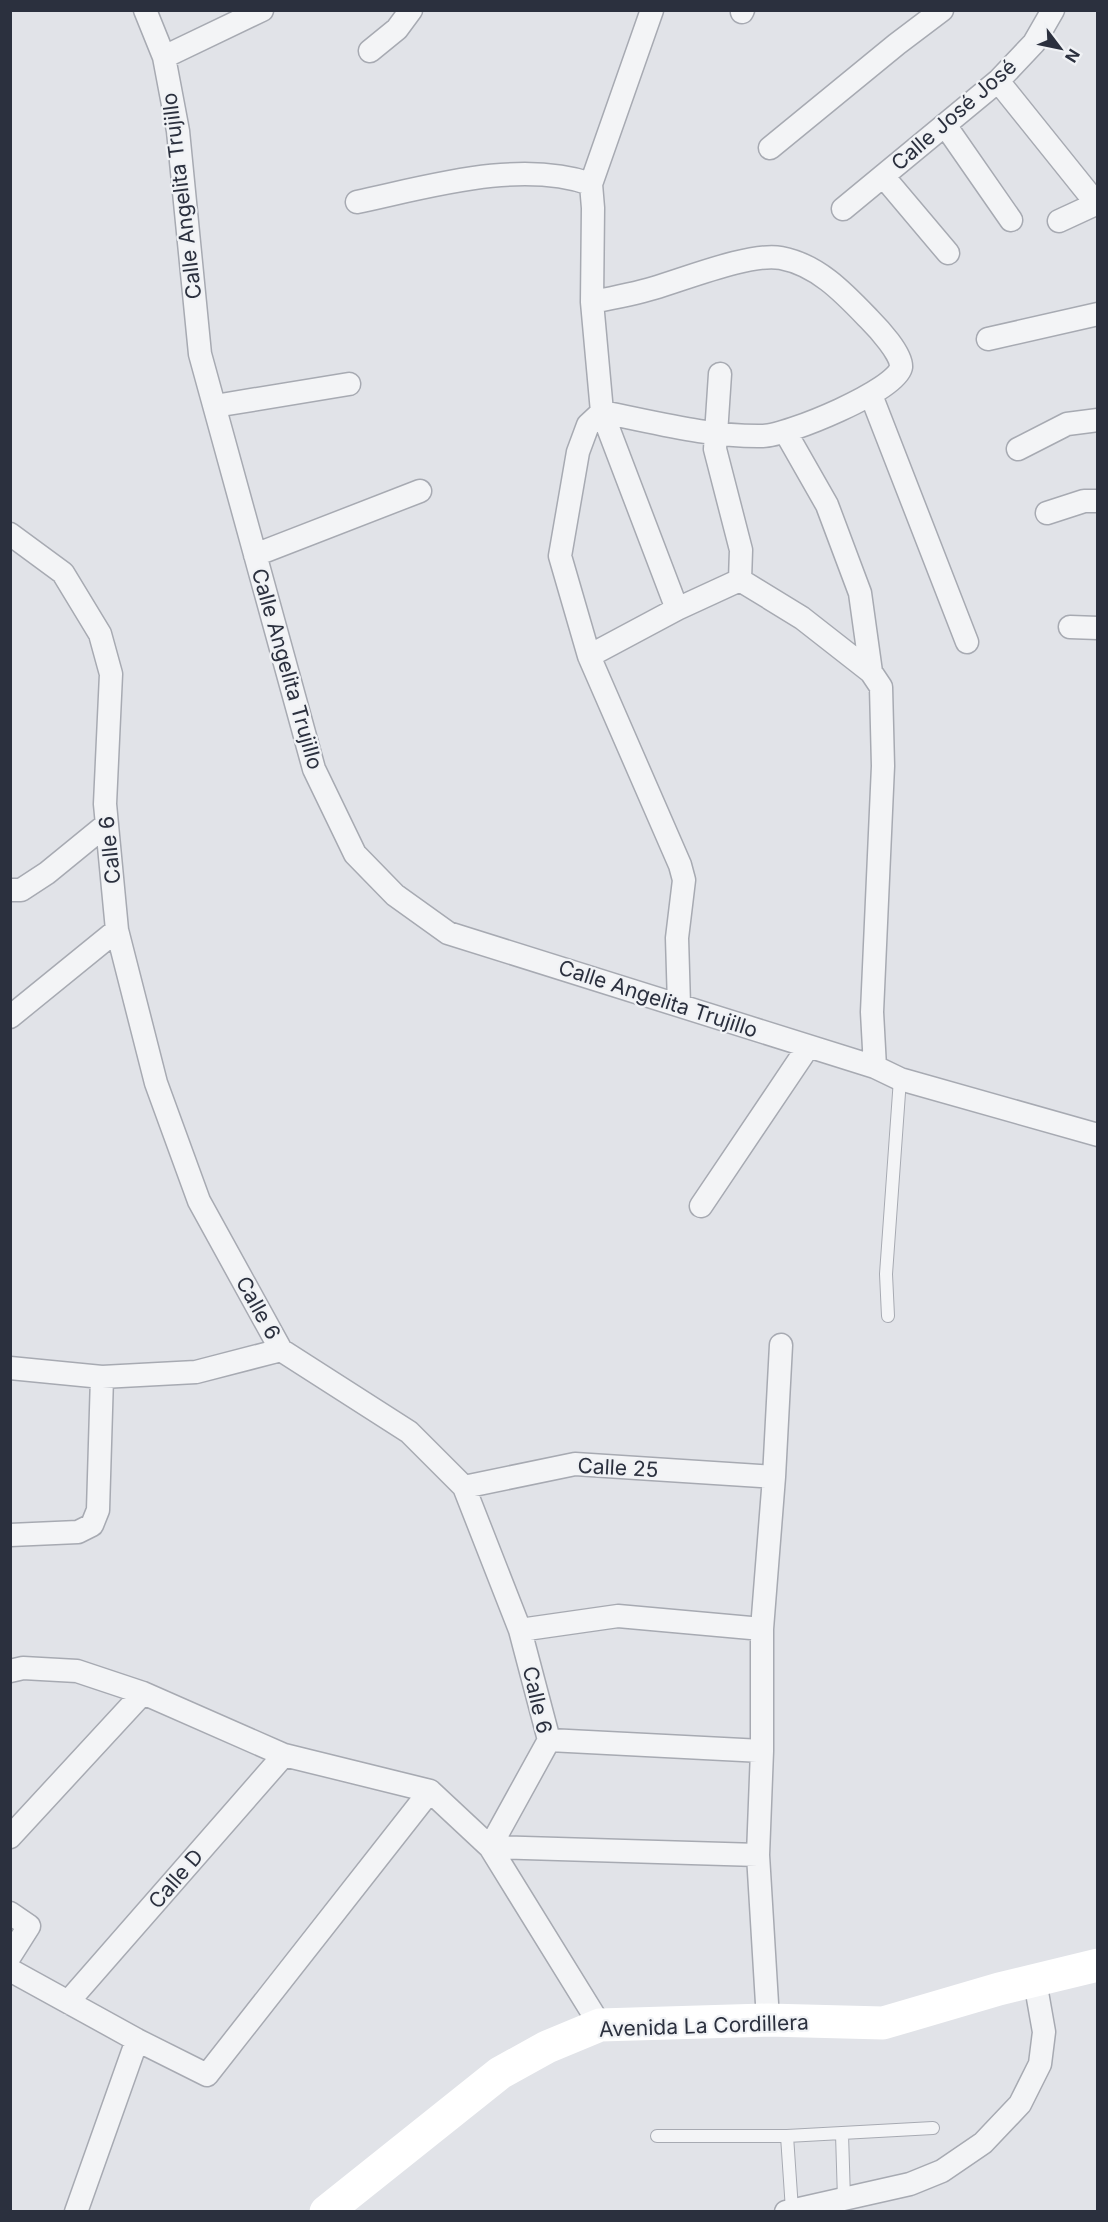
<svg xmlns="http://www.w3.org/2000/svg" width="1108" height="2222" viewBox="0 0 1108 2222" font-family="Inter,sans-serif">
<rect width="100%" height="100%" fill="#e1e3e8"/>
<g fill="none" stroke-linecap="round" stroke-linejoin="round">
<defs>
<path id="service" d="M888,1316l-2,-42 14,-195
M842,2134l2,65
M657,2136h130l146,-8
M787,2136l5,74"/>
<path id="minor" d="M145,10l19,47 14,74 22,223 114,415 41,85 40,41 53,38 427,134 25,12 198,56
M742,12l1,-2
M370,51l27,-22 14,-19
M164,57l98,-47
M998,81l98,122
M945,125l66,95
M770,148l127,-104 45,-34
M883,176l65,77
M591,184l61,-174
M357,202c71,-15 162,-43 234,-18l2,24 -1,94
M843,209l155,-128 36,-38 19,-33
M1059,221l39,-18
M988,339l110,-25
M871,395l96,247
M215,406l134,-22
M786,433l41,72 33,88 11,79
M1018,449l49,-25 31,-4
M1047,513l37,-12h14
M10,534l53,39 37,61 11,40 -6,130 12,126 39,153 43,118 82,149 128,82 55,55 56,143 29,110 -59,107
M255,555l165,-64
M740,580l62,38 69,54 10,15 2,79 -11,246 3,55
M1070,627l28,1
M589,656l-29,-100 18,-104 10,-27 14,-13c52,10 107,25 161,24 23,0 135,-46 138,-69 1,-13 -23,-39 -32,-48 -25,-26 -51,-54 -88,-61 -29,-6 -96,21 -127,30 -20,6 -41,10 -62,14l10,110 75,197
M10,890h11l26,-17 60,-49
M679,1005l-2,-67 7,-58 -4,-15 -91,-209 88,-47 63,-29 1,-30 -26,-101 5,-75
M10,1017l107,-87
M701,1206l107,-159
M10,1368l92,9 94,-5 85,-22
M464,1487l111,-23 199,13
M10,1535l68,-3 14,-7 6,-15 4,-133
M520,1630l98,-14 144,13
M10,1671l13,-3 54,3 66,22 141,62 146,36 60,56 110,178
M549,1740l213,11
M10,1837l133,-144
M490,1847l268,8
M10,1913l19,13 -19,30
M10,1970l127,70 70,35 223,-284
M68,2002l216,-247
M768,2020l-10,-165 4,-104v-122l12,-152 7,-132
M76,2212l61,-172
M786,2212l124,-28 32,-13 41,-28 37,-39 20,-40 4,-32 -9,-51"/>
</defs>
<use href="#service" stroke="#a7aab2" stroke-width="14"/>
<use href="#minor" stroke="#a7aab2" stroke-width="25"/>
<use href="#service" stroke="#f3f4f6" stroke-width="12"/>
<use href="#minor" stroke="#f3f4f6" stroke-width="22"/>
<path stroke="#fff" stroke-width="33" d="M326,2212l174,-139 47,-26 53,-22 168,-5 115,3 116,-34 99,-24"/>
</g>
<g text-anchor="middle" stroke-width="4.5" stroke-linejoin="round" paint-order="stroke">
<g font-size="21" fill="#2b303e" stroke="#f0f2f5">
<text transform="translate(954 115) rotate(-41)" y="7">Calle José José</text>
<text transform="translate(182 196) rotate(-97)" y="7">Calle Angelita Trujillo</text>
<text transform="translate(287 669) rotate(74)" y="7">Calle Angelita Trujillo</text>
<text transform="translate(110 850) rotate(-96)" y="7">Calle 6</text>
<text transform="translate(658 999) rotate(18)" y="7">Calle Angelita Trujillo</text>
<text transform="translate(258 1308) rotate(61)" y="7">Calle 6</text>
<text transform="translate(618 1468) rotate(3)" y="7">Calle 25</text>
<text transform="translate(537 1700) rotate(77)" y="7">Calle 6</text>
<text transform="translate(176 1879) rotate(-49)" y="7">Calle D</text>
<text transform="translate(704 2026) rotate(-2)" y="7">Avenida La Cordillera</text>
</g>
</g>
<rect width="1108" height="2222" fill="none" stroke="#2b303e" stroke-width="24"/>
<g transform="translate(1060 48) rotate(122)" stroke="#f0f2f5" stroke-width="4.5" paint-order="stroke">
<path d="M0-4.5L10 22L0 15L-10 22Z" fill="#2b303e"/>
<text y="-9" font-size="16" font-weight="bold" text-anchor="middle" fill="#2b303e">N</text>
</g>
</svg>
